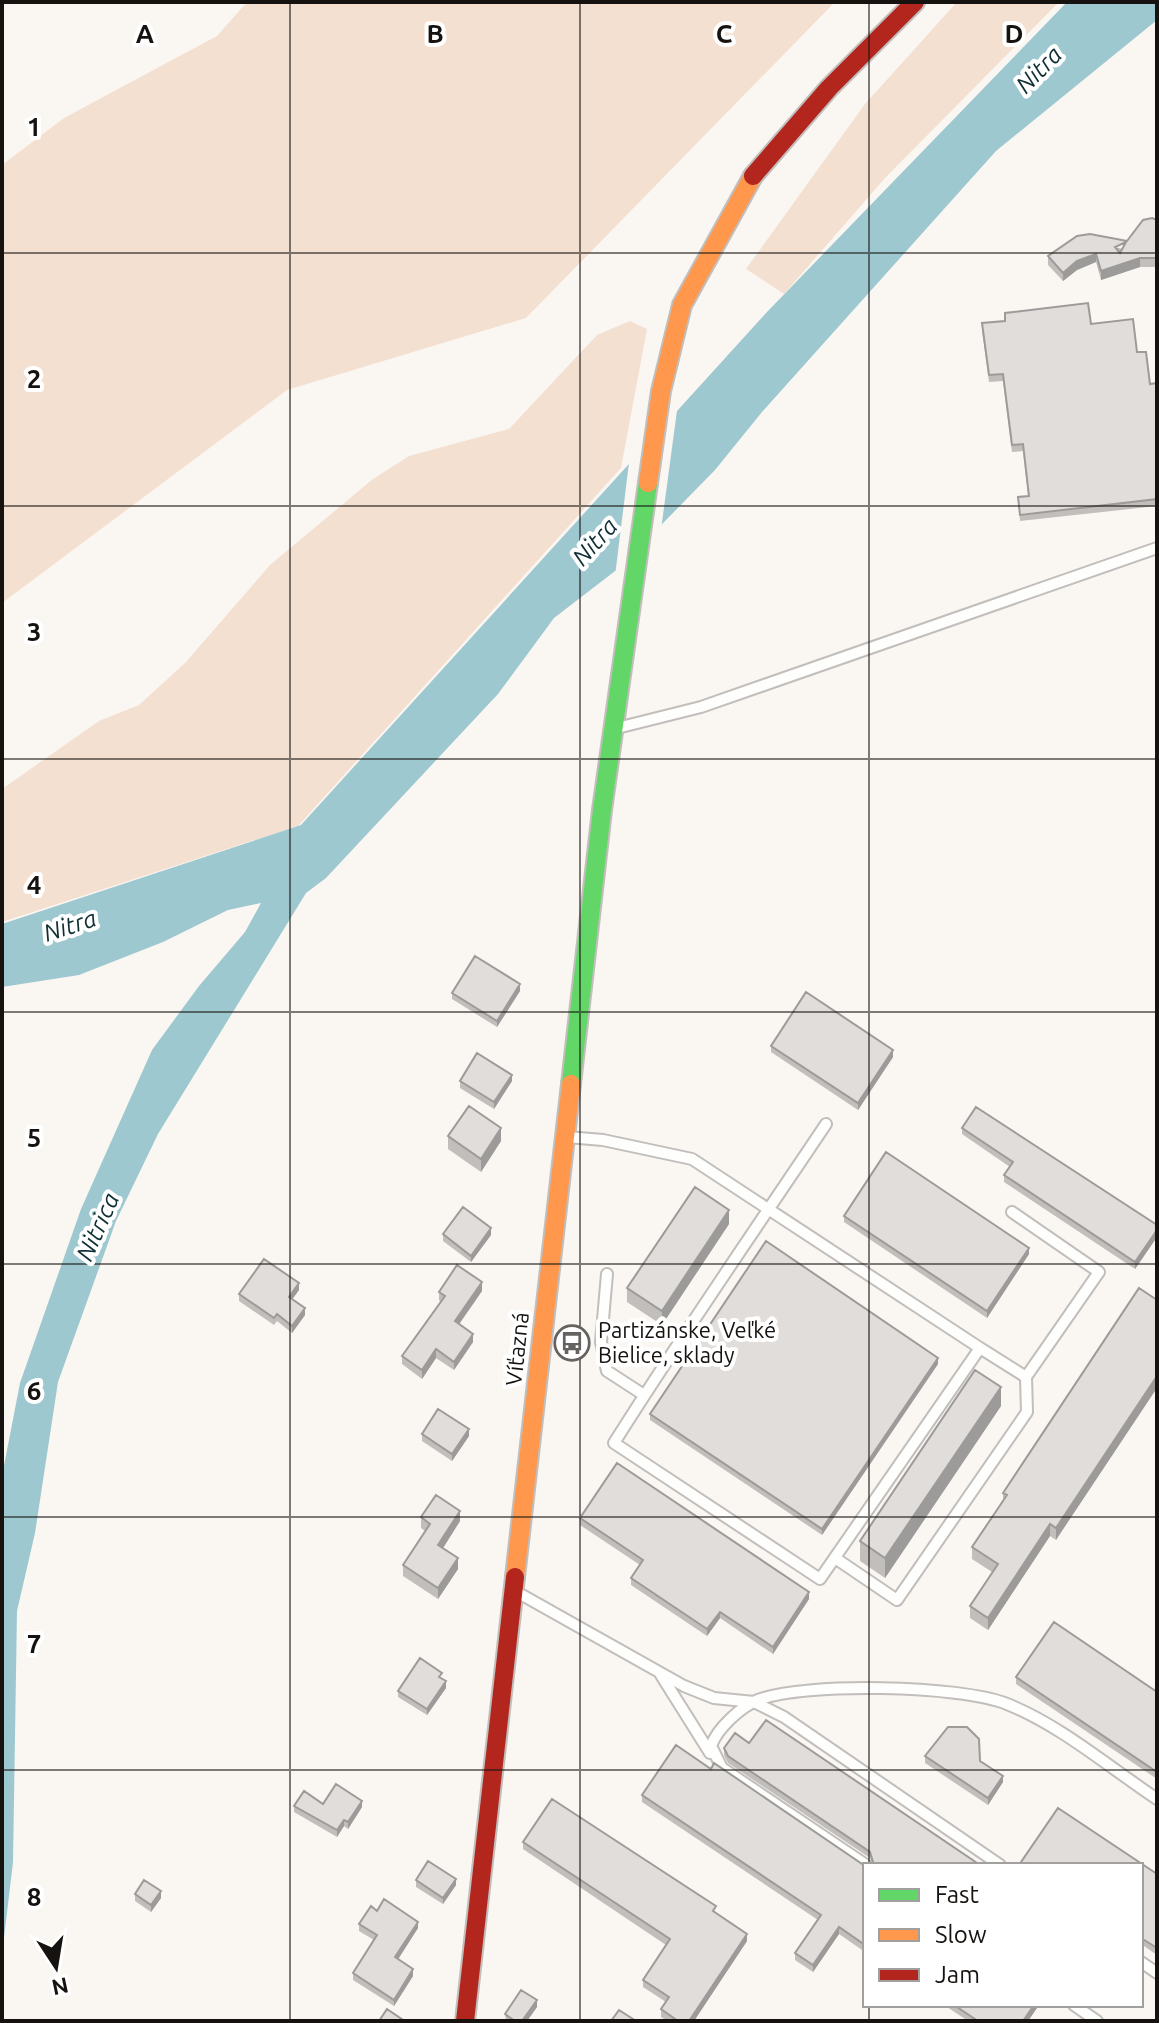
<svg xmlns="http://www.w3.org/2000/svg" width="1159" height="2023" viewBox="0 0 1159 2023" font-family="Ubuntu,sans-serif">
<rect width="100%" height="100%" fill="#faf6f2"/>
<path fill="#f4e0d1" d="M247,2h588l-309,316 -239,72 -285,213v-438l62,-47 153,-82z
M957,2h102l-174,176 -101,116 -38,-25 119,-165z
M630,321l17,8 -26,139 -323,358 -296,96v-133l97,-68 40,-16 46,-42 85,-98 103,-86 36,-23 100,-27 88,-94z"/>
<path fill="#9ec8d0" d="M1067,2h90v18l-161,131 -234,261 -47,58 -96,98 -65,50 -56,76 -172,184 -20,15 -148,241 -42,87 -58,161 -23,151 -18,78 -4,251 -11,93v-479l18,-93 61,-174 71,-159 47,-64 46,-54 16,-29 -33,7 -65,32 -84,33 -77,12v-63l299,-99 466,-513z"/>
<path fill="#faf6f2" d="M678,403l-17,127 -46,46 15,-121z"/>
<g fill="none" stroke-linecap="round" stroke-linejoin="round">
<defs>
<path id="lane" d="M617,728l84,-21 456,-159
M567,1137l36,3 89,19 288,189 -160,231 -206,-136c68,-108 141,-213 212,-319
M607,1274l-6,68 6,29 37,24
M980,1348l46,29
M835,1558l62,42 130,-188 -1,-35 73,-105 -87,-60
M515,1591l169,95 30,12 40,4 30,15 216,148
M661,1675l49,78
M866,1865l-144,-97 -11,-22c6,-17 29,-39 47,-46 46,-18 202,-15 249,4 53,21 102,63 150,95
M1141,1962l16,11
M1074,2005l23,16"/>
<path id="fast" d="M571,1084l31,-274 46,-327"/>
<path id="slow" d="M648,483l13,-92 21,-86 71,-129
M515,1577l56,-493"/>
<path id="jam" d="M753,176l76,-88 86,-86
M465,2021l50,-444"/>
</defs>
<use href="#lane" stroke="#c1bebb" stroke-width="14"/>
<use href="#fast" stroke="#c1bebb" stroke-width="22"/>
<use href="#slow" stroke="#c1bebb" stroke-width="22"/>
<use href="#jam" stroke="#c1bebb" stroke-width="22"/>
<use href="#lane" stroke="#fefefd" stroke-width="10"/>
<use href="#fast" stroke="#63d668" stroke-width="18"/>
<use href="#slow" stroke="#ff974d" stroke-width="18"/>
<use href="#jam" stroke="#b3261e" stroke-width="18"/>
</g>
<path fill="#c1bebb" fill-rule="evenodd" d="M1157,220v47h-17l-39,13 -5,-18 -19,8 -14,11 -15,-16v-9l79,-15zM1126,242l-3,7 -8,-2z
M1005,313l86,11 46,28 13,32 7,3v119l-137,15 -2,-24 10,-1 -5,-45 -11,1 -9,-71 -14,1 -7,-52v-7l23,-2z
M520,991l-23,36 -45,-28v-6z
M771,1046l122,11 -35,53 -87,-58z
M460,1081h52l-18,28 -34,-21z
M962,1128l195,97v12l-22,32 -131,-87v-7l6,-8 -48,-33z
M448,1136l53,5 -20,31 -33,-23z
M844,1216l185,38 -42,64 -143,-96z
M729,1224l-67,101 -35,-23v-14z
M443,1234l48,1 -20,27 -28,-21z
M1139,1288l-83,252 -6,-4 -62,94 -18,-12v-12l22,-34 -20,-13v-12l31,-46v-8z
M299,1290l-7,9 13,16 -13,18 -15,-12 -3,4 -35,-24v-7z
M482,1291l-23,33 14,18 -19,28 -18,-12 -14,21 -20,-15v-8l39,-54 -2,-2v-8z
M938,1364l-116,171 -172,-115v-6z
M1001,1406l-116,172 -25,-17v-20z
M422,1434l47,2 -17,25 -30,-20z
M421,1517l39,4 -17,27 15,21 -20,30 -35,-23v-11l22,-34 -4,-3z
M580,1518l229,81 -36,55 -53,-36 -13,18 -76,-51v-7l9,-13 -60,-40z
M1016,1677l141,15v87l-141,-95z
M442,1679l4,9 -19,27 -29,-18v-6z
M749,1743l231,122 -108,-2 -2,-5 -142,-95 -4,-8v-7z
M925,1756l78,26 -15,23 -63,-42z
M711,1769l154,97v86l-26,-18 -26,38 -18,-12v-7l23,-33 -176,-118v-7z
M323,1804l39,3 -14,22 -4,-3 -7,11 -43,-25v-6z
M523,1842l193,71 31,28 -53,80h-27l-6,-4v-8l5,-7 -23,-15v-7l23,-35 -143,-96z
M1141,1865l16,9v81l-16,-11z
M416,1880l40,5 -13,19 -27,-17z
M135,1894l26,4 -10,14 -16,-11z
M377,1911l41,17 -20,31 15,17 -19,30 -41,-26v-7l21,-33 -15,-9v-7z
M944,2005h95l-11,16h-60z
M537,2007l-10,14h-21l-1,-7z"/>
<path fill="#9d9b99" d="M1096,254v8l-19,8 -14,11v-8l14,-12z
M1140,258v9l-39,13v-9z
M520,984v7l-23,36v-6z
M893,1050v7l-35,53v-7z
M512,1075v6l-18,28v-7z
M501,1128v13l-20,31v-13z
M729,1210v14l-67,101v-14z
M491,1228v7l-20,27v-6z
M1157,1230v7l-22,32v-7z
M1029,1248v6l-42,64v-7z
M482,1282v9l-27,39v-9z
M299,1283v7l-10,14v-7z
M305,1308v7l-13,18v-7z
M473,1334v8l-19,28v-8z
M436,1349v9l-14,21v-9z
M938,1358v6l-116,171v-6z
M1157,1376v12l-101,152v-12z
M1001,1387v19l-116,172v-20z
M469,1429v7l-17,25v-7z
M460,1511v10l-22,35v-11z
M1050,1524v12l-62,94v-12z
M458,1558v11l-20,30v-11z
M809,1592v7l-36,55v-7z
M720,1612v6l-13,18v-7z
M446,1681v7l-19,27v-6z
M1003,1776v6l-15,23v-7z
M362,1801v6l-14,22v-7z
M344,1820v6l-7,11v-7z
M456,1879v6l-13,19v-6z
M161,1891v7l-10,14v-7z
M418,1922v6l-23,36v-7z
M839,1927v7l-26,38v-7z
M747,1934v7l-53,80h-5z
M413,1969v7l-19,30v-6z
M537,2000v7l-10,14h-5z
M1034,2005h5l-11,16h-5z"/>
<path fill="#e0ddda" stroke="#9d9b99" stroke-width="2" fill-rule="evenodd" d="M1152,218l5,2v38h-17l-39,13 -5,-17 -19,7 -14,12 -15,-17 29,-20 13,-2 37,7 16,-21zM1126,242l-6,11 -5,-6z
M1088,303l3,21 42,-5 4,33h9l4,32 7,-1v116l-137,16 -2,-18 11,-1 -6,-52 -11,1 -9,-71 -14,1 -7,-52 23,-2v-8z
M475,956l45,28 -23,37 -45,-28z
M806,992l87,58 -35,53 -87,-57z
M477,1053l35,22 -18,27 -34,-21z
M469,1106l32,22 -20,31 -33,-23z
M976,1107l181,118v5l-22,32 -131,-87 9,-13 -51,-34z
M886,1152l143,96 -42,63 -143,-95z
M695,1187l34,23 -67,101 -35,-23z
M463,1207l28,21 -20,28 -28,-22z
M766,1241l172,117 -116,171 -172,-115z
M264,1259l35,24 -10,14 16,11 -13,18 -15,-12 -3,4 -35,-24z
M457,1265l25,17 -27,39 18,13 -19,28 -18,-13 -14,21 -20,-14 43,-60 -6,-4z
M1139,1288l18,12v76l-101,152 -6,-4 -62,94 -18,-12 28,-42 -26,-17 35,-52 -4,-2z
M975,1370l26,17 -116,171 -25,-17z
M438,1409l31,20 -17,25 -30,-20z
M617,1463l192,129 -36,55 -53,-35 -13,17 -76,-51 12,-18 -63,-42z
M436,1495l24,16 -22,34 20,13 -20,30 -35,-23 27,-41 -9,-7z
M1054,1622l103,70v80l-141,-95z
M420,1658l22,15 -3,4 7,4 -19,28 -29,-18z
M766,1720l214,145h-113l6,-3 -3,-10 -142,-96 -4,-8 11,-15 14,10z
M948,1727h19l12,12 1,22 23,15 -15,22 -63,-42z
M676,1745l35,24 3,-6 151,103v79l-26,-18 -26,38 -18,-12 26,-38 -179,-120z
M336,1784l26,17 -14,21 -4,-2 -7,10 -43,-24 10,-15 19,13z
M552,1799l147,96 17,11 -3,5 34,23 -58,87h-11l-17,-12 8,-12 -26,-17 27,-41 -147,-97z
M1058,1808l99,66v74l-16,-10v-73h-122z
M428,1861l28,18 -13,19 -27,-18z
M144,1880l17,11 -10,14 -16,-11z
M384,1899l34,23 -23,35 18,12 -19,31 -41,-27 24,-38 -18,-11 12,-18 6,5z
M521,1990l16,10 -15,21h-7l-10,-7z
M954,2005h80l-11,16h-45z
M387,2009l16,11 -1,1h-23z
M619,2010l17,11h-25z"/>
<path fill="none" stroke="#151210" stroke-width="2" stroke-opacity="0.55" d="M290,2v2019M580,2v2019M869,2v1863M2,253h1155M2,506h1155M2,759h1155M2,1012h1155M2,1264h1155M2,1517h1155M2,1770h1155M869,2005v16"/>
<defs>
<symbol id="bus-ring" viewBox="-11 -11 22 22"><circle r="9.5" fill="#fff" stroke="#65625f" stroke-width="1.5"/><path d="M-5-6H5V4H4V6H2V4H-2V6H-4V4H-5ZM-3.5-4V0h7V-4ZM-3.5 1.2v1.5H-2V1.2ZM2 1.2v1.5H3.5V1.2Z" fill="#65625f"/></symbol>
</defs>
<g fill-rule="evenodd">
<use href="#bus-ring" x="552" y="1323" width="40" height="40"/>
</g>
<g text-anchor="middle" stroke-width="8" stroke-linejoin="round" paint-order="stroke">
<g font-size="22" fill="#151210" stroke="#fff" text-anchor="start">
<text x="598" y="1338">Partizánske, Veľké<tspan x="598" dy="25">Bielice, sklady</tspan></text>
</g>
<g font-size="22" fill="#151210" stroke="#fff">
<text transform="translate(517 1349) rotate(-84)" y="8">Víťazná</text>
</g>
<g font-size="24" font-style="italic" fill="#0f2f35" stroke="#fff">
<text transform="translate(1039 70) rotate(-46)" y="8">Nitra</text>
<text transform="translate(595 542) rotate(-48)" y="8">Nitra</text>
<text transform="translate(70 926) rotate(-18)" y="8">Nitra</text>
<text transform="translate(98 1227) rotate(-66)" y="8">Nitrica</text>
</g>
</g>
<g font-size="26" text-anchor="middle" font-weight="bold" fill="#151210" stroke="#fff" stroke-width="8" stroke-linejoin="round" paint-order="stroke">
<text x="145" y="43">A</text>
<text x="435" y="43">B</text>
<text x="724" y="43">C</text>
<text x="1014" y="43">D</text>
<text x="34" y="136">1</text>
<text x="34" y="388">2</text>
<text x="34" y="641">3</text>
<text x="34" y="894">4</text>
<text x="34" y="1147">5</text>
<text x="34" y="1400">6</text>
<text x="34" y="1653">7</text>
<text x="34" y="1906">8</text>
</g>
<rect width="1159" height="2023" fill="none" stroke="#151210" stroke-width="8"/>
<rect x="863" y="1863" width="280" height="144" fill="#ffffff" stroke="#a1a09f" stroke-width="2"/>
<rect x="879" y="1889" width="40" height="12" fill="#63d668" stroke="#a1a09f" stroke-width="2"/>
<text x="935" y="1903" font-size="24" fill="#151210">Fast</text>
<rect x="879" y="1929" width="40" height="12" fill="#ff974d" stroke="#a1a09f" stroke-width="2"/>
<text x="935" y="1943" font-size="24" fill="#151210">Slow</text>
<rect x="879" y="1969" width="40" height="12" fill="#b3261e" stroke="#a1a09f" stroke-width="2"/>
<text x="935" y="1983" font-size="24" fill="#151210">Jam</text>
<g transform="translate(56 1967) rotate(168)" stroke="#ffffff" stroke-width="6" paint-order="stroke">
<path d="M0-6L14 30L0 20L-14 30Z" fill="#151210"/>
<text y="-12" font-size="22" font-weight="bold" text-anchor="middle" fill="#151210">N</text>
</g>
</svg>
